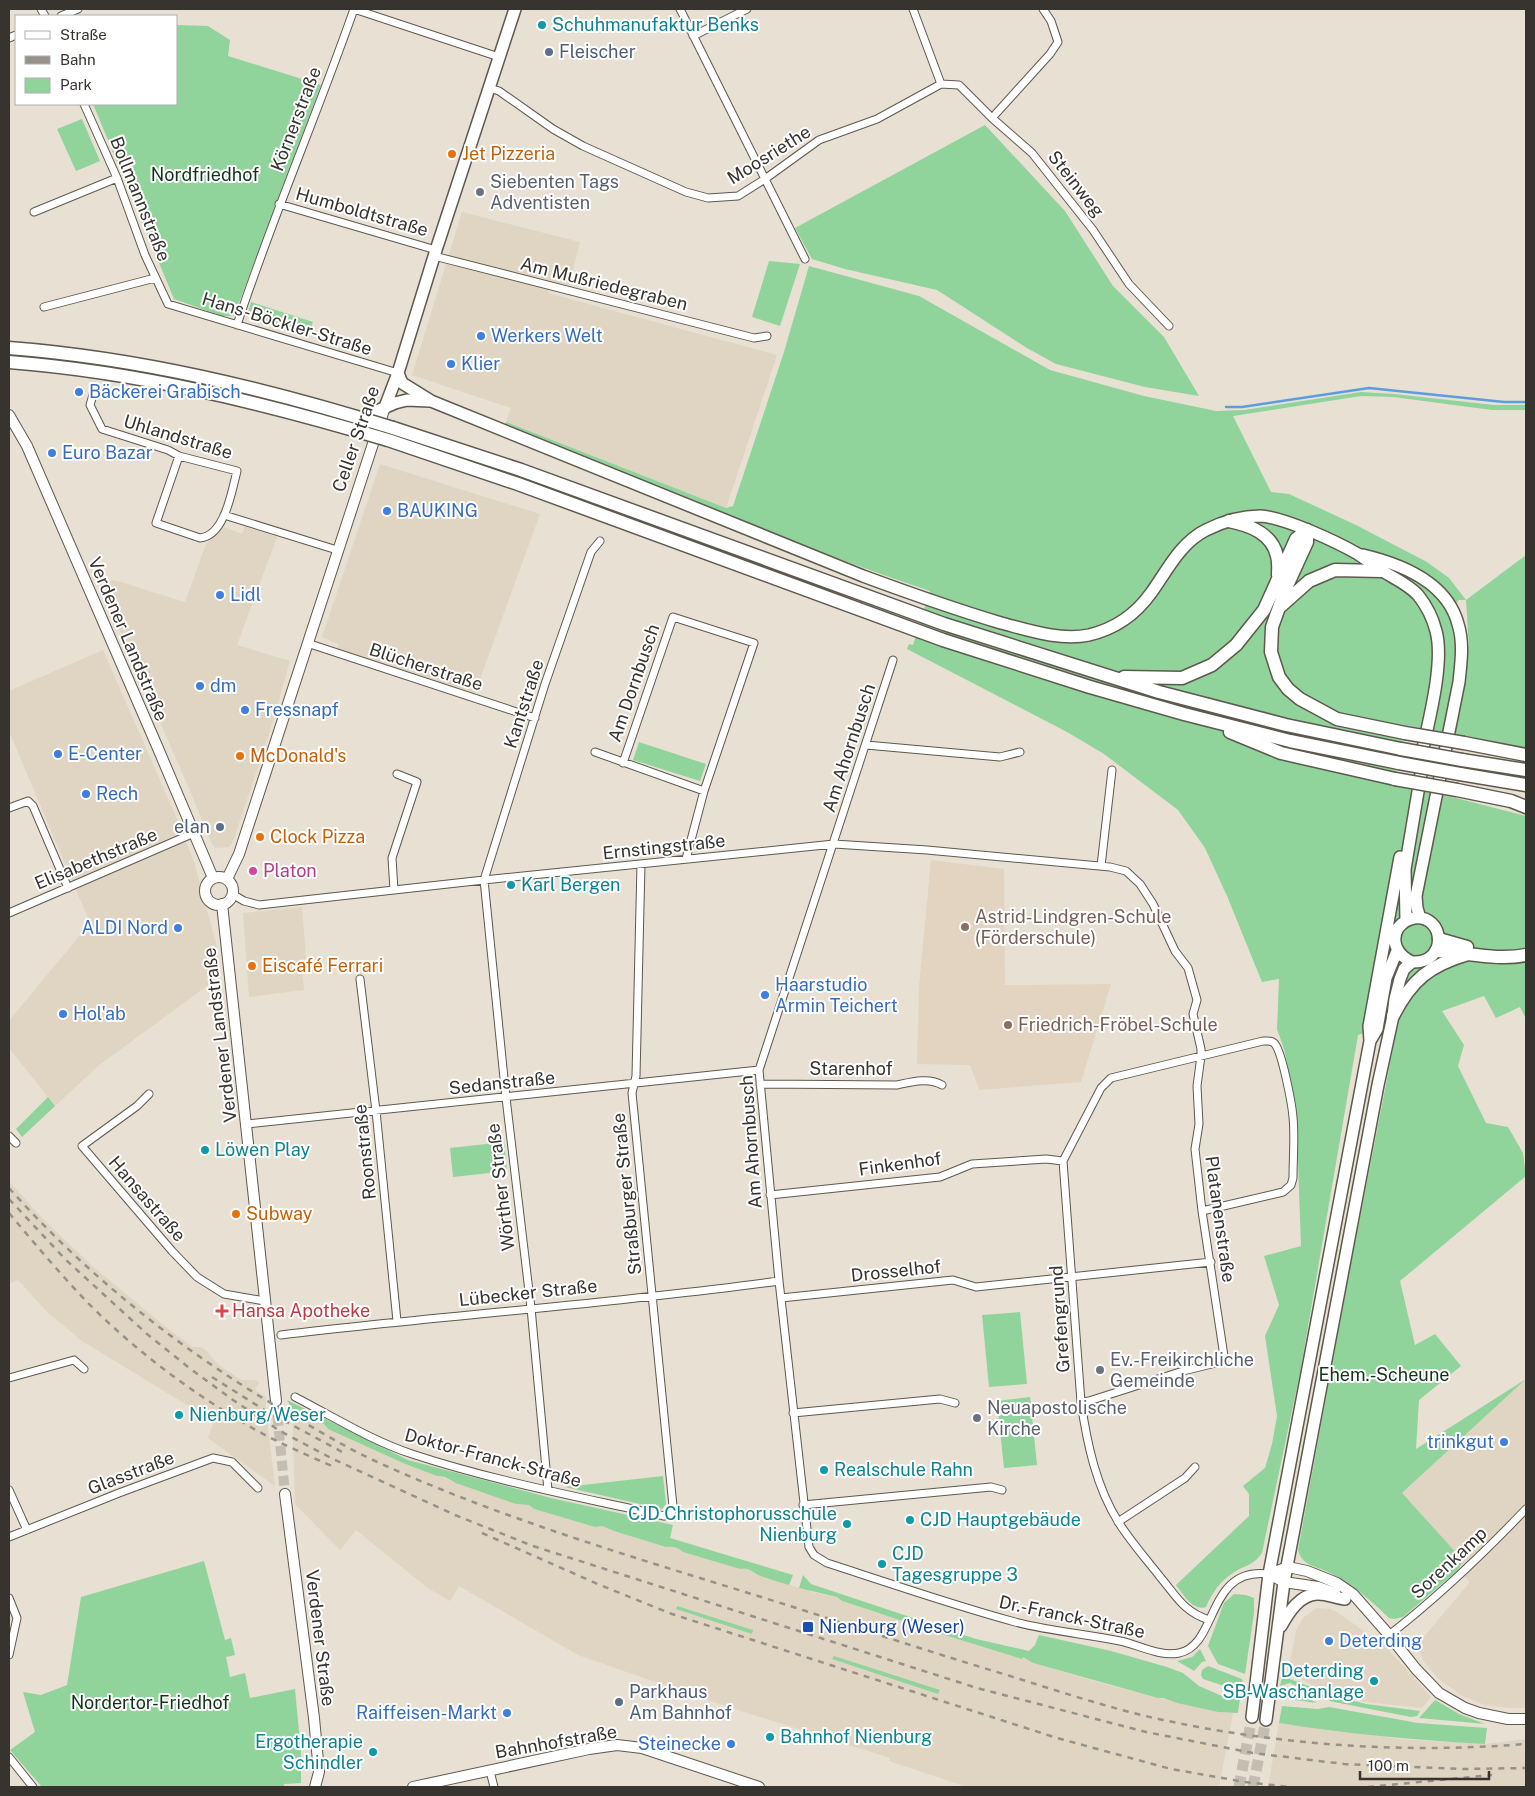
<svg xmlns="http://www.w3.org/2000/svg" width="1535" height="1796" viewBox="0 0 1535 1796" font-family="'Public Sans',sans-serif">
<rect width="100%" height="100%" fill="#e7e0d3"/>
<path fill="#dfd5c2" d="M462,212l118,30 -11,44 -17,-4 -4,11 229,62 -51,153 -220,-86 5,-14 -99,-33z
M380,464l160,50 -65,179 -138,-44 1,-5 -16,-7z
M245,526l32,11 -40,108 53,16 -20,70 -37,111 -4,5 -14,1 -3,-4 -24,-58 -89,-203 15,-3 71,22 21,-58 18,-17 18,7z
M103,650l78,178 13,34 23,85 2,30 -121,89 -43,40 -46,-58v-27l81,-98 -81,-192v-40z
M302,907l4,52h-5l3,31 -55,7 -6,-84z
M9,1181l33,37 49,47 77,64 25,18h8l5,3 12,14 23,16h13l5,2 -4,8 11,7v14l9,75 -67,-48 5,-14 -13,-11 -118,-72 -35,-29 -29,-32 -9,4z
M1526,1379v329h-17l-24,-3 -23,-9 -23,-17 -15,-17 -7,-17 53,-63 -76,-81z
M292,1410l21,10 1,-1 10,5 4,5 75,34 113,41 13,1 5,4 61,18 7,-1 12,5 52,16 6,-1 7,2 4,4 57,17h6l7,2 4,4 59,18 21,4 5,4 35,12 57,15 4,5 84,26v-2l11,6 64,19 61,16 13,1 6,4 41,9 15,1 -14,74h-252l-78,-26 1,-3 -177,-56 -135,-47 -119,-69 -9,15 -21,-12 -73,-59 -16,20 -45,-46z
M1316,1608l14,1 7,3 49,35 45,50 -9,11 -56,-6 -37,-9 -39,-19 -2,-2 8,-41 7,-13z
M1279,1723l120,16 86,5 41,-5v48h-258z"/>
<path fill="#e3d4c2" d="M931,860l73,9 1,116 106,-1 -30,98 -102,8 -9,-25 -53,-1 2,-78z"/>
<path fill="#90d49b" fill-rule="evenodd" d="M176,25l32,1 22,14 -2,16 93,29 -87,231h-12l-48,-17 -81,-195h83z
M82,119l18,42 -24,10 -19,-42z
M985,125l80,86 48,75 51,51 35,59 -54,-9 -89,-23 -29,-16 -90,-58 -92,-21 -33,-10 -17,-31z
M769,261l31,3 -20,62 -28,-9z
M809,266l110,30 131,74 94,26 72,15 28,-1 117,-18 33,2 100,11h32v5h-34l-99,-13 -32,-1 -128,20 38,76 18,2 67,31 71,37 22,16 17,22 60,-45v194l-120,-24 -12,61 62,12 70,18v203l-6,-12 -24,11 -12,-22 -42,15 22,34 -6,21 28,57 22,4 15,26 3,23 -126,105 15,64 20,-11 26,32 -42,34 -3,49 110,-70 -124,114 57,63 3,6 -4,8 -55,47 -9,2 -5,-1c-19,-18 -37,-35 -61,-46 -12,-6 -26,-6 -30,-22l49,-266 51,-261 -40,12 -58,338 -38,180c-10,14 -16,11 -29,20 -13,8 -21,20 -27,34 -14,4 -22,-12 -30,-22l73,-69v-22l-6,-8 22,-18 7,-24 5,-28 -12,-80 14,-31 -15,-49 37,-10 -5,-139 -12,-58 -7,-20 2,-50 -17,3 -35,-86 -22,-48 -27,-38 -74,-56 -37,-22 -160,-83 2,-5 4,1 17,-54c-144,-48 -284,-110 -426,-165l2,-4 220,86 7,-2 51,-154zM1459,600h7l3,48 -6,-28 -7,-17z
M251,302l62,20 -5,14 -53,-17v-2l-7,-4z
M639,742l67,22 -6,17 -67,-21z
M48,1097l7,9 -33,31 -6,-8z
M504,1142l3,29 -54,6 -3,-29z
M1020,1312l7,72 -38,3 -7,-72z
M1030,1397l7,68 -33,3 -7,-67z
M287,1400l121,60 143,38 122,27 -3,13 123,37 -4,10c-10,-3 -21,-6 -31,-10 -7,-4 -9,-7 -18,-6l-57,-17c-5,-5 -10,-6 -17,-5l-52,-16 -12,-5 -7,1 -61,-18 -5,-4 -13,-1 -60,-21 -11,-6 -8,-1 -34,-13 -75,-34 -4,-5 -10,-5 -1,1 -20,-9z
M663,1476l3,28 -4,5 -97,-22z
M204,1561l21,79 6,-2 4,17 -9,2 4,20 15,-4 5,25 45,-9 6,63v31l-17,1v3h-242l-32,-37 25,-18 -12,-40 18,3 26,-10 14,-88z
M803,1575l8,9 165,55 53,12 6,-6 4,-10 72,16 56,16 16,6 16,13 23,10 18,2 -2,15 -20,-1 -41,-9 -13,-5h-6l-125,-35 -10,-6 -1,2 -84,-26c-5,-7 -9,-7 -17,-6l-79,-26 -5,-4 -38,-9z
M1234,1594l12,1 8,3v15l-9,61 -27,-10 -10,-18 16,-43z
M677,1606l76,24 -1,4 -76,-25z
M1200,1649l6,12 -4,1 -8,9 -17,-10 15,-4z
M834,1656l106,34 -2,4 -106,-35z
M1208,1666l34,13 2,7 -15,-3 -2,4 -24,-8 -2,-4 1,-5z
M1282,1676l42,16v5l-2,1 -32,-15 -10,3z
M1285,1690h5l27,13 -22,-3 -1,-5 -12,-1z
M1331,1695l35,9 54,7 -3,5 -6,1 -82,-16z
M1435,1700l24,14 26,10 -66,-6z
M1282,1706l36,3 11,-2 89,16 69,5 -2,16c-70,-4 -137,-10 -206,-21z"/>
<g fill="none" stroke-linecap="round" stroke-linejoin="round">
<path stroke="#5b9de0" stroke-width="2.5" d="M1226,407h16l127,-19 135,14h22"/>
<path stroke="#c4beb2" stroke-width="10" stroke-dasharray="10 5" stroke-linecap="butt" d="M276,1401l9,93"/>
<path stroke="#c4beb2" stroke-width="11" stroke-dasharray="11 5.5" stroke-linecap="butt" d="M1239,1787l13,-70
M1253,1787l13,-67"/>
<defs>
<path id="street" d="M41,9l4,7
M354,9l145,48
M680,9l125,250
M61,16l17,-7
M693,36l54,-27
M9,38l7,-3
M941,84l18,1 33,33 40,35 61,77 36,54 40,42
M489,88l10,3 54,38 30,17 103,46 22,6 30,-2 27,-17 54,-39 58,-21 64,-35 -28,-75
M84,104l33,74 28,77 23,49 230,69
M992,118l58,-64 8,-12 -7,-21 -8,-12
M279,204l157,46
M34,212l83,-34
M434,256l320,82 13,-2
M44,307l111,-29
M237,325c35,-107 80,-210 117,-316
M93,395l-3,10 12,24 66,21 11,6 58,15c-5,19 -12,65 -37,67l-44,-15 23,-67
M224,515l113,35
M307,643l228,75
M893,660l-134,410 20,211 30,266 5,8 13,8c62,20 125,42 188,59 35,9 71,12 105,19 19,4 40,16 59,12 40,-8 27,-87 90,-79
M866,745l134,12 20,-5
M595,752l109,39
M623,763l50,-146 81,26 -50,148 -18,68
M9,808l19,-7 5,5 35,82
M1101,866l11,-96
M394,890l-2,-32 25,-76 -20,-8
M232,894l12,7 15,4 225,-25 350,-36 93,6 183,17 16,4 14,13 13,20 22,47 13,17 9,32 -4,14 8,35v7l-4,30 2,38 -4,25 7,62 22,145 -4,6 -37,9 -94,30 -8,1
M9,913l185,-80
M360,979l16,132 21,210
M760,1084l137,1c14,-3 32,-8 45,0
M149,1094l-12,12 -55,40 90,105 25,26 27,17 41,7
M247,1124l512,-54
M9,1136l7,7
M770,1195l170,-18 32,-13 74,-5 17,2
M1202,1211l81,-19 8,-7 2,-7c0,-20 2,-41 0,-61 -1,-12 -11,-67 -19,-74 -3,-3 -6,-2 -11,-2l-152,37 -10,10 -38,73 18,241c6,41 15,85 38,121 12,19 28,37 42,55 16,19 23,34 48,42
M781,1298l172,-18 23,7 235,-25
M281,1335c166,-20 332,-31 498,-54
M9,1378l65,-18 10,9
M295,1397c37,19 77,44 117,57 82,27 168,43 252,62l7,-3 2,-7 -41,-413 4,-17 5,-212
M793,1413l147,-14 15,4
M9,1490l18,40
M548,1490l-17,-182 -25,-210 -22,-218 61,-196 46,-132 9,-11
M803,1505l188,-18 11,3
M1118,1522l67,-44 10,-11
M9,1537l110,-44 94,-35 19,4 26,26
M9,1598l8,20 -8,37
M1389,1635c49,-38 94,-81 137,-126
M9,1757l24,30
M490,1771l4,16"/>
<path id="secondary" d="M9,415l18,31 130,300 56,132
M205 891a14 14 0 1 1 28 0a14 14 0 1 1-28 0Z
M227,879l12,-25 146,-447
M222,904l54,497
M285,1494l29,224 5,54 -4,15
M1269,1574l19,-7 19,4 30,12 16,11 36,41 27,34 23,24 26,15 14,5 29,6h18
M1269,1574l15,8 34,5 17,6
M413,1787l176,-38 28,-4 25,3 117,39"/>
<path id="primary" d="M9,355l97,10
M137,370l61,13 130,32 13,2
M398,373l4,10 29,18 432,175c46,17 91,33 138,47 27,7 59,18 88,12 25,-6 47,-21 62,-42 16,-22 29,-50 55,-63 16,-8 36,-14 54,-14 24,1 77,26 98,38 8,5 15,11 23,16 12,8 27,14 37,25 8,10 15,24 18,36 9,33 -9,96 -16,131l1,12 -16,95 1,52
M385,407l13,-34 38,-123 79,-241
M357,419l4,-1 34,-15 12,-3 22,1
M1363,555c38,9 84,27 95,69 6,19 3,39 1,58l-43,214 1,12 3,10
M1370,1041l7,-12 9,-51 11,-27
M1281,1626c8,-14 19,-32 37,-32 10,0 18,4 27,5
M1252,1717l17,-143 101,-533 -1,-15 31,-169
M1266,1720l18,-138 94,-497 15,-69 2,-17 5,-20 4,-10 8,-7c37,2 33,-48 2,-44 -6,1 -12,5 -16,10 -8,14 0,28 14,34"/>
<path id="highway" d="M393,428l128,42 423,154 215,68 127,33 115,24
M388,440l130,44 425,156 147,47 94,27 106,27 109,22
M1229,521c20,4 43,12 48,35 2,6 1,13 1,19
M1307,530v12l-21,46 -14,39 -1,25 8,25 9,12 12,10 37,20 68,14
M1281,606l28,-25 26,-11 47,1
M1124,677l58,1 30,-13 24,-20 28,-35 32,-71 11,-9
M1230,732l51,21 114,26
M1464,743l62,12
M1462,760l64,10
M1460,774l66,11
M1457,790l54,11 15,6
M1439,939l28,8
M1436,951c30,1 60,10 90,4
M1393,1016c18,-36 37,-51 75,-62"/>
</defs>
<use href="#street" stroke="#5e594e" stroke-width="9"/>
<use href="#secondary" stroke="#5e594e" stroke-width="12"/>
<use href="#primary" stroke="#5e594e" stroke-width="14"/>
<use href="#highway" stroke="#5e594e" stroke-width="15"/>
<use href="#street" stroke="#fff" stroke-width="7"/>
<use href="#secondary" stroke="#fff" stroke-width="10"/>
<use href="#primary" stroke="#fff" stroke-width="11"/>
<use href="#highway" stroke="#fff" stroke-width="12"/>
<path stroke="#979289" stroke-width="2.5" stroke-dasharray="6 6" stroke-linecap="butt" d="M9,1188c81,91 178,167 284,228 26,15 52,31 80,44 141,65 292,106 439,153 66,22 132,43 198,63 48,15 96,31 144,42 122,27 248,36 372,26
M9,1199l57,61 81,74 41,33 45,33 47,31 51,27 124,57 78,31 444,142 169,44 107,21 91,11 119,5 63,-1
M9,1213c26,31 52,62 80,91 48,48 102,88 160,122 27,16 56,28 85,41
M212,1377l54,34 80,43
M482,1533l118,52 72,29 385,124 114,31 74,13 44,5
M1368,1787l124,-12"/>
<defs>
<path id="highway-bridge" d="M9,348c131,10 258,41 384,80
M9,362c130,10 255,41 379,78
M1405,733l59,10
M1401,749l61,11
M1399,763l61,11
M1395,779l62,11"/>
</defs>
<use href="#highway-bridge" stroke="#5e594e" stroke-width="15" stroke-linecap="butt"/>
<use href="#highway-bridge" stroke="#fff" stroke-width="12"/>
</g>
<g fill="#0f9aa8" stroke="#fff" stroke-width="2">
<circle cx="542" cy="25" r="5"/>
<circle cx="511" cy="885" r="5"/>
<circle cx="205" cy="1150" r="5"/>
<circle cx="179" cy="1415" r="5"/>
<circle cx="824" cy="1470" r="5"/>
<circle cx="910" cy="1520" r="5"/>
<circle cx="847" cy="1524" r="5"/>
<circle cx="882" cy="1564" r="5"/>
<circle cx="1374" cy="1681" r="5"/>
<circle cx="770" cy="1737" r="5"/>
<circle cx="373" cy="1752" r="5"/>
</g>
<g fill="#5c6f8a" stroke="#fff" stroke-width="2">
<circle cx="549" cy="52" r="5"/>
<circle cx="220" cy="827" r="5"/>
<circle cx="619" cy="1702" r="5"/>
</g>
<g fill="#e8710a" stroke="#fff" stroke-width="2">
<circle cx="452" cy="154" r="5"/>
<circle cx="240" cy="756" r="5"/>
<circle cx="260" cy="837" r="5"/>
<circle cx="252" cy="966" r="5"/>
<circle cx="236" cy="1214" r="5"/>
</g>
<g fill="#6b7280" stroke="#fff" stroke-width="2">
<circle cx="480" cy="192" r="5"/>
<circle cx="1100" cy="1370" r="5"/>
<circle cx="977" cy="1418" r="5"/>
</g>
<g fill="#3f7fe0" stroke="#fff" stroke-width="2">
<circle cx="481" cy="336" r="5"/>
<circle cx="451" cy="364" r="5"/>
<circle cx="79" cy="392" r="5"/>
<circle cx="52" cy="453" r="5"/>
<circle cx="387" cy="511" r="5"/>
<circle cx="220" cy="595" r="5"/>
<circle cx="200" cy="686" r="5"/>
<circle cx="245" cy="710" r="5"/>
<circle cx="58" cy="754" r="5"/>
<circle cx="86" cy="794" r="5"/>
<circle cx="178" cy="928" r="5"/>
<circle cx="765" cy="995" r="5"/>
<circle cx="63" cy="1014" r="5"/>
<circle cx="1504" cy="1442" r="5"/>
<circle cx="1329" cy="1641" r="5"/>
<circle cx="507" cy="1713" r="5"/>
<circle cx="731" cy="1744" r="5"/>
</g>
<circle fill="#d1479c" stroke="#fff" stroke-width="2" cx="253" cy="871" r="5"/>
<g fill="#8d6e63" stroke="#fff" stroke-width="2">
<circle cx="965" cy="927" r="5"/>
<circle cx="1008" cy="1025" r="5"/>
</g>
<path fill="#e0444e" stroke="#fff" stroke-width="2" d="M219.5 1303.5h5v5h5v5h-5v5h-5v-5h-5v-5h5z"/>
<rect fill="#1a4fb4" stroke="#fff" stroke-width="2" x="802" y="1621" width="12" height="12" rx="2.5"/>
<g text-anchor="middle" stroke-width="4" stroke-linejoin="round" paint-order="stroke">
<g font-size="18" fill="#0d838f" stroke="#fff" text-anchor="start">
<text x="552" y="31">Schuhmanufaktur Benks</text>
<text x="521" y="891">Karl Bergen</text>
<text x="215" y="1156">Löwen Play</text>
<text x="189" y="1421">Nienburg/Weser</text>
<text x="834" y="1476">Realschule Rahn</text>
<text x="837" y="1520" text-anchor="end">CJD Christophorusschule<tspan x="837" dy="21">Nienburg</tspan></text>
<text x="920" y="1526">CJD Hauptgebäude</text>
<text x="892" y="1560">CJD<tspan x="892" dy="21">Tagesgruppe 3</tspan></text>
<text x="1364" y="1677" text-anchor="end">Deterding<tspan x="1364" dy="21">SB-Waschanlage</tspan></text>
<text x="780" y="1743">Bahnhof Nienburg</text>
<text x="363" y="1748" text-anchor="end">Ergotherapie<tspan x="363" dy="21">Schindler</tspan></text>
</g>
<g font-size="18" fill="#4e5e75" stroke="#fff" text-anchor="start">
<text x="559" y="58">Fleischer</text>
<text x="210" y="833" text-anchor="end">elan</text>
<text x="629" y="1698">Parkhaus<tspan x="629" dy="21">Am Bahnhof</tspan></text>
</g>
<g font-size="18" fill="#373430" stroke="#fff">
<text transform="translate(296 119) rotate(-69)" y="6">Körnerstraße</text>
<text transform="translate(769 155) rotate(-32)" y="6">Moosriethe</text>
<text transform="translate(1076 184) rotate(52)" y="6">Steinweg</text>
<text transform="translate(140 199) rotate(68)" y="6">Bollmannstraße</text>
<text transform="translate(362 212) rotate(16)" y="6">Humboldtstraße</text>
<text transform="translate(604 284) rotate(14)" y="6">Am Mußriedegraben</text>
<text transform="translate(287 324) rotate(17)" y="6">Hans-Böckler-Straße</text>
<text transform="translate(178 437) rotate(17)" y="6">Uhlandstraße</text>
<text transform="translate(356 439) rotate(-71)" y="6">Celler Straße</text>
<text transform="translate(128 639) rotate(67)" y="6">Verdener Landstraße</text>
<text transform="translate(426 667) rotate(18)" y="6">Blücherstraße</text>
<text transform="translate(634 683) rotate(-71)" y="6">Am Dornbusch</text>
<text transform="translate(524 704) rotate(-72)" y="6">Kantstraße</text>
<text transform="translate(849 748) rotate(-72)" y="6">Am Ahornbusch</text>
<text transform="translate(664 847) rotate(-6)" y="6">Ernstingstraße</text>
<text transform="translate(96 859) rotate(-23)" y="6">Elisabethstraße</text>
<text transform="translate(220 1035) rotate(-97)" y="6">Verdener Landstraße</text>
<text x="851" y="1075">Starenhof</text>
<text transform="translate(502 1083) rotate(-6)" y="6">Sedanstraße</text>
<text transform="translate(751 1142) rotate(-94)" y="6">Am Ahornbusch</text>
<text transform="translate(365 1152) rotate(-96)" y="6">Roonstraße</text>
<text transform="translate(900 1164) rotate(-8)" y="6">Finkenhof</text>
<text transform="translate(501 1187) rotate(-97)" y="6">Wörther Straße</text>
<text transform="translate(627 1194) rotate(-96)" y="6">Straßburger Straße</text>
<text transform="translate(147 1199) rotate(49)" y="6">Hansastraße</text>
<text transform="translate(1220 1219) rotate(82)" y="6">Platanenstraße</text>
<text transform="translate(896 1271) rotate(-6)" y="6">Drosselhof</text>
<text transform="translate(528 1293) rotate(-6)" y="6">Lübecker Straße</text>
<text transform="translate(1060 1319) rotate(-94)" y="6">Grefengrund</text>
<text transform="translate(493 1458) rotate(15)" y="6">Doktor-Franck-Straße</text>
<text transform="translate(131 1473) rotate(-21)" y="6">Glasstraße</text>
<text transform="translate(1449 1563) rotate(-43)" y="6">Sorenkamp</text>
<text transform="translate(1072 1617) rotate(12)" y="6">Dr.-Franck-Straße</text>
<text transform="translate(320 1638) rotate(83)" y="6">Verdener Straße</text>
<text transform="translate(556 1742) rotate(-10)" y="6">Bahnhofstraße</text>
</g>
<g font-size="18" fill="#c56008" stroke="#fff" text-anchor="start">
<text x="462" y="160">Jet Pizzeria</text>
<text x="250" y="762">McDonald's</text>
<text x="270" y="843">Clock Pizza</text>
<text x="262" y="972">Eiscafé Ferrari</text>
<text x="246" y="1220">Subway</text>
</g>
<g font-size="18" fill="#13331a" stroke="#fff">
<text x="205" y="181">Nordfriedhof</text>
<text x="1384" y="1381">Ehem.-Scheune</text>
<text x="150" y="1709">Nordertor-Friedhof</text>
</g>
<g font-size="18" fill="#5b616d" stroke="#fff" text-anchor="start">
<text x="490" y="188">Siebenten Tags<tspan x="490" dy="21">Adventisten</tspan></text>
<text x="1110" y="1366">Ev.-Freikirchliche<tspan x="1110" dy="21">Gemeinde</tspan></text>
<text x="987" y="1414">Neuapostolische<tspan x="987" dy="21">Kirche</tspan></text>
</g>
<g font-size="18" fill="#366cbe" stroke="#fff" text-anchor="start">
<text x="491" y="342">Werkers Welt</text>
<text x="461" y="370">Klier</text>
<text x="89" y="398">Bäckerei Grabisch</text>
<text x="62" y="459">Euro Bazar</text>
<text x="397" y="517">BAUKING</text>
<text x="230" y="601">Lidl</text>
<text x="210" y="692">dm</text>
<text x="255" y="716">Fressnapf</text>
<text x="68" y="760">E-Center</text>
<text x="96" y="800">Rech</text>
<text x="168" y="934" text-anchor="end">ALDI Nord</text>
<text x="775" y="991">Haarstudio<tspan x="775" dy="21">Armin Teichert</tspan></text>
<text x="73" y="1020">Hol'ab</text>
<text x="1494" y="1448" text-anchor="end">trinkgut</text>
<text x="1339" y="1647">Deterding</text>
<text x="497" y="1719" text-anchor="end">Raiffeisen-Markt</text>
<text x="721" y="1750" text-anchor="end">Steinecke</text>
</g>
<g font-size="18" fill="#b23c85" stroke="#fff" text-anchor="start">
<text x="263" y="877">Platon</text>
</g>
<g font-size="18" fill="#785e54" stroke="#fff" text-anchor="start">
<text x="975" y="923">Astrid-Lindgren-Schule<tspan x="975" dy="21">(Förderschule)</tspan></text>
<text x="1018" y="1031">Friedrich-Fröbel-Schule</text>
</g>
<g font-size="18" fill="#be3a42" stroke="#fff" text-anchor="start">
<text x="232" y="1317">Hansa Apotheke</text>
</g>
<g font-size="18" fill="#164399" stroke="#fff" text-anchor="start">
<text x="819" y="1633">Nienburg (Weser)</text>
</g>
</g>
<rect width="1535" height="1796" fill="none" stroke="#373430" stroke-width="20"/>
<rect x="15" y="15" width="162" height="90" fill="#ffffff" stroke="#afaeac"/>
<rect x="25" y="31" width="25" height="8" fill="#ffffff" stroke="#afaeac"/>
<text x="60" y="40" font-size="15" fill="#373430">Straße</text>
<rect x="25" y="56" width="25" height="8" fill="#979289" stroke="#afaeac"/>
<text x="60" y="65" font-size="15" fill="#373430">Bahn</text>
<rect x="25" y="78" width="25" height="15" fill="#90d49b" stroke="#afaeac"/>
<text x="60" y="90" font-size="15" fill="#373430">Park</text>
<path d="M1360 1771v8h129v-8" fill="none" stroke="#373430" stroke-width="2.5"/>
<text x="1368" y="1771" font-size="15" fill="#373430" stroke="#ffffff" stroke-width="4" paint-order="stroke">100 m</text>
</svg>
